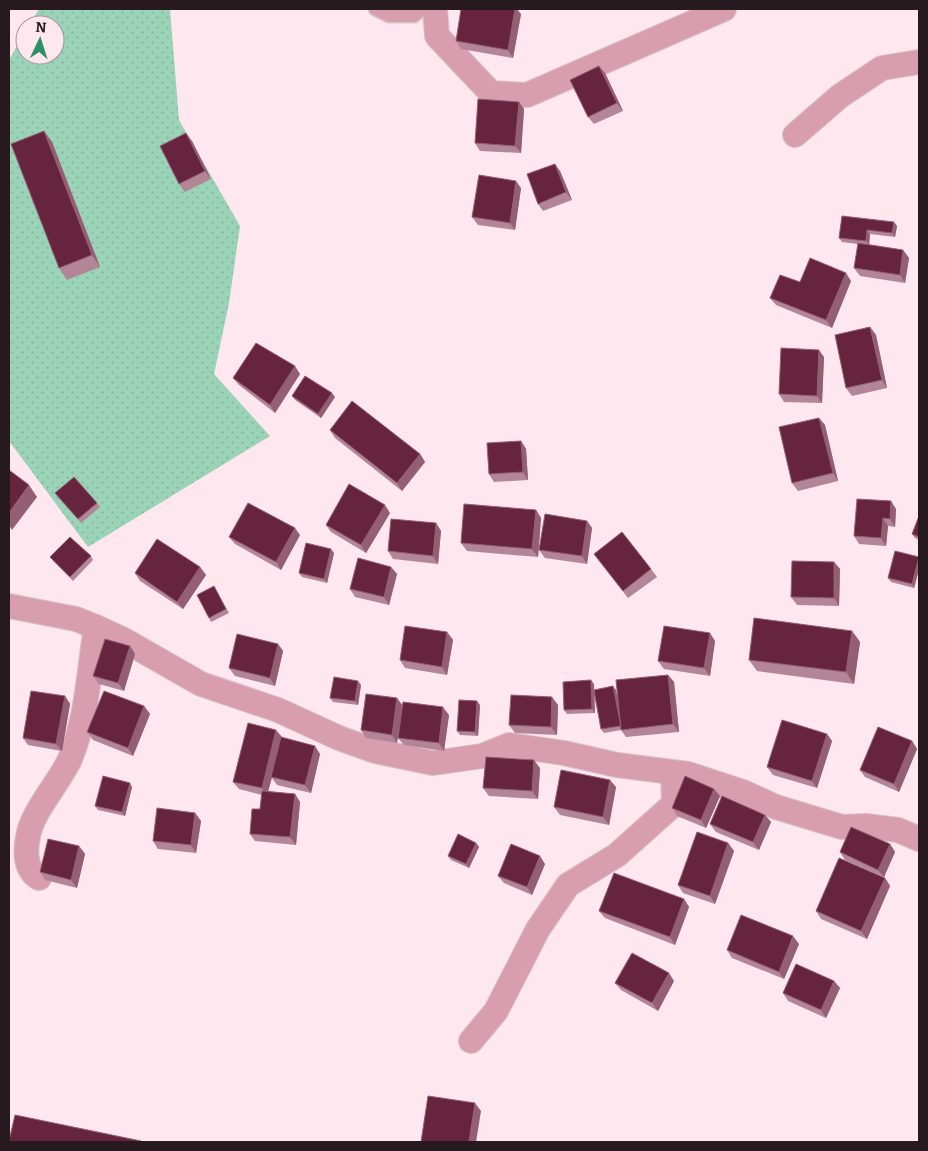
<svg xmlns="http://www.w3.org/2000/svg" width="928" height="1151" viewBox="0 0 928 1151" font-family="Bitter,serif">
<defs>
<pattern id="grass-dots" width="8" height="8" patternUnits="userSpaceOnUse" patternTransform="scale(1.25)"><rect width="8" height="8" fill="#9ad3b8"/><path d="M2 2h.1M6 6h.1" fill="none" stroke="#85b59e" stroke-width="1.8" stroke-linecap="round"/></pattern>
</defs>
<rect width="100%" height="100%" fill="#fee7ee"/>
<path fill="url(#grass-dots)" d="M39,9h131l9,111 61,106 -11,77 -15,71 56,62 -182,111 -79,-106v-381l16,-28v23h30v-30h-26z"/>
<g fill="none" stroke-linecap="round" stroke-linejoin="round">
<defs>
<path id="lane" d="M375,9l14,7h25l8,-7"/>
<path id="street" d="M435,9l2,27 54,57 36,2 197,-86
M795,135l45,-39 42,-28 37,-6
M9,606l67,13 20,8 28,13 77,44 77,26 61,28 36,13 58,12 49,-7 27,-11 55,8 53,12 71,9 55,18 33,15 66,20 24,-1 32,4 21,9
M39,878c-14,-8 -14,-27 -11,-41 3,-24 31,-54 42,-78 17,-40 19,-89 26,-132
M471,1041l25,-30 42,-82 30,-44 49,-30 57,-51 -1,-32"/>
</defs>
<use href="#lane" stroke="#d7c2c9" stroke-width="15"/>
<use href="#street" stroke="#d7c2c9" stroke-width="26"/>
<use href="#lane" stroke="#d89eb0" stroke-width="12"/>
<use href="#street" stroke="#d89eb0" stroke-width="24"/>
</g>
<path fill="#b28696" d="M521,14l-8,44 -52,-9 -5,-8z
M605,73l18,38 -29,13 -6,-7z
M519,102l5,7 -3,44 -41,-2 -5,-8z
M44,131l8,11 48,125 -33,13 -8,-12z
M192,141l19,38 -26,13 -6,-8z
M560,171l12,29 -29,11 -5,-7z
M521,188l-6,42 -37,-5 -6,-8z
M842,216l55,10 -2,11 -25,-3 -1,11 34,5 6,8 -4,25 -45,-7 -6,-8 4,-24 -16,-2 -3,-4z
M851,281l-19,47 -56,-23 -6,-7 30,-16z
M870,327l6,8 11,53 -35,8 -6,-8z
M824,357l-2,46 -38,-1 -5,-8z
M300,374l-25,39 -36,-28 -6,-7z
M292,396l43,1 -14,21 -26,-18z
M819,418l6,7 13,56 -40,10 -6,-8z
M330,430l90,24 5,8 -23,29 -67,-53z
M521,441l5,8 2,31 -34,2 -5,-8z
M55,493l42,10 3,4 -19,16z
M896,509l-1,18 -7,-1 -2,20 -27,-2 -5,-8z
M536,510l5,8 -3,39 -71,-6 -6,-8z
M390,513l-24,40 -35,-21 -5,-7z
M919,516v24l-4,-2 -3,-4z
M587,521l5,7 -5,36 -42,-6 -6,-8z
M436,523l5,8 -3,33 -45,-5 -5,-8z
M300,535l-19,35 -46,-26 -6,-7z
M334,553l-7,30 -25,-6 -3,-4z
M594,554l57,15 6,8 -29,21z
M91,556l2,4 -20,21 -20,-20 -3,-4z
M919,557v12l-5,19 -23,-6 -3,-4z
M834,562l6,7 -1,37 -42,-1 -6,-8z
M200,567l6,8 -23,34 -43,-28 -5,-8z
M391,567l6,7 -8,31 -34,-8 -5,-8z
M214,586l15,27 -18,9 -2,-4z
M852,631l8,11 -6,42 -97,-13 -8,-11z
M447,632l6,8 -6,35 -42,-7 -5,-8z
M715,641l-5,35 -46,-7 -6,-8z
M278,644l5,7 -8,35 -40,-10 -6,-8z
M130,646l5,8 -11,37 -25,-7 -6,-8z
M668,675l6,7 5,50 -53,5 -5,-7 -17,3 -3,-4 -7,-34 1,18 -28,1 -3,-4 30,-26v6h22l2,13z
M361,685l-3,20 -25,-3 -3,-4z
M65,696l5,8 -8,47 -34,-6 -5,-7z
M480,705l-2,31 -18,-1 -3,-4z
M558,705l-1,30 -42,-2 -6,-8z
M144,706l6,8 -17,42 -40,-16 -6,-8z
M403,706l46,9 -5,36 -40,-6 -6,-7 4,-28 -5,33 -31,-5 -5,-8z
M827,734l5,7 -15,47 -44,-13 -6,-8z
M282,738l38,16 -9,39 -34,-8 -5,-7 -4,13 27,3 5,8 -4,43 -41,-4 -5,-7 10,-25 2,-14 -23,-6 -6,-7z
M912,741l5,8 -18,43 -34,-15 -5,-7z
M540,768l-2,31 -49,-3 -6,-8z
M132,787l-7,29 -27,-6 -3,-4z
M616,787l-7,38 -49,-10 -6,-8z
M714,789l6,7 -14,32 -29,-12 -5,-8z
M195,813l6,8 -5,32 -38,-4 -5,-8z
M765,815l6,7 -12,28 -43,-18 -6,-8z
M476,843l3,4 -10,21 -18,-8 -3,-4z
M728,843l6,8 -19,53 -32,-11 -5,-8z
M890,844l5,8 -11,25 -39,-17 -5,-8z
M79,846l6,8 -8,34 -32,-8 -5,-8z
M545,864l-13,31 -28,-12 -6,-7z
M885,878l5,8 -23,53 -46,-20 -5,-8z
M684,899l5,8 -14,38 -70,-27 -6,-7z
M799,944l-15,35 -52,-21 -5,-8z
M674,981l-16,30 -37,-21 -6,-7z
M834,981l6,7 -14,30 -38,-17 -5,-8z"/>
<path fill="#945e74" d="M515,9h2l4,5 -8,44 -5,-8z
M599,66l6,7 18,38 -6,-8z
M519,102l5,7 -3,44 -6,-7z
M44,131l8,11 48,125 -8,-12z
M186,133l6,8 19,38 -6,-8z
M555,164l5,7 12,29 -6,-8z
M516,181l5,7 -6,42 -5,-7z
M894,222l3,4 -2,11 -3,-4z
M867,230l3,4 -1,11 -3,-4z
M903,250l6,8 -4,25 -5,-8z
M846,273l5,8 -19,47 -6,-8z
M870,327l6,8 11,53 -5,-8z
M819,350l5,7 -2,46 -5,-7z
M295,366l5,8 -25,39 -5,-8z
M332,393l3,4 -14,21 -3,-4z
M819,418l6,7 13,56 -5,-8z
M521,441l5,8 2,31 -5,-8z
M420,454l5,8 -23,29 -5,-8z
M29,485l8,12 -25,33 -3,-5v-12z
M891,501l5,8 -1,18 -5,-8z
M385,505l5,8 -24,40 -5,-8z
M536,510l5,8 -3,39 -6,-8z
M883,518l5,8 -2,20 -5,-8z
M587,521l5,7 -5,36 -5,-8z
M436,523l5,8 -3,33 -5,-8z
M295,528l5,7 -19,35 -5,-8z
M331,549l3,4 -7,30 -3,-4z
M919,557v12l-5,19 -2,-4z
M834,562l6,7 -1,37 -5,-8z
M200,567l6,8 -23,34 -6,-7z
M391,567l6,7 -8,31 -5,-8z
M852,631l8,11 -6,42 -8,-12z
M447,632l6,8 -6,35 -5,-8z
M710,633l5,8 -5,35 -6,-8z
M278,644l5,7 -8,35 -5,-8z
M130,646l5,8 -11,37 -6,-8z
M668,675l6,7 5,50 -6,-8z
M591,680l3,4 1,29 -3,-4z
M358,681l3,4 -3,20 -3,-4z
M613,686l3,4 8,40 -3,-4z
M65,696l5,8 -8,47 -6,-7z
M552,697l6,8 -1,30 -6,-8z
M397,698l6,8 -6,37 -5,-8z
M477,701l3,4 -2,31 -3,-4z
M144,706l6,8 -17,42 -5,-8z
M443,707l6,8 -5,36 -5,-8z
M276,730l6,7 -15,59 -5,-8z
M827,734l5,7 -15,47 -5,-7z
M912,741l5,8 -18,43 -5,-8z
M315,746l5,8 -9,39 -6,-8z
M534,760l6,8 -2,31 -6,-8z
M610,780l6,7 -7,38 -6,-8z
M130,783l2,4 -7,29 -3,-4z
M714,789l6,7 -14,32 -5,-8z
M295,794l5,8 -4,43 -6,-8z
M195,813l6,8 -5,32 -5,-8z
M765,815l6,7 -12,28 -6,-8z
M476,843l3,4 -10,21 -3,-4z
M728,843l6,8 -19,53 -5,-8z
M890,844l5,8 -11,25 -6,-7z
M79,846l6,8 -8,34 -6,-8z
M540,856l5,8 -13,31 -5,-8z
M885,878l5,8 -23,53 -6,-8z
M684,899l5,8 -14,38 -5,-8z
M793,936l6,8 -15,35 -5,-7z
M669,973l5,8 -16,30 -6,-8z
M834,981l6,7 -14,30 -5,-8z
M475,1103l6,8 -5,31h-7z"/>
<path fill="#67243f" stroke="#945e74" d="M461,9h54l-7,41 -52,-9z
M599,66l18,37 -29,14 -18,-37z
M478,99l41,3 -4,44 -40,-3z
M44,131l48,124 -33,13 -48,-124z
M186,133l19,38 -26,13 -19,-38z
M555,164l11,28 -28,12 -11,-30z
M479,175l37,6 -6,42 -38,-6z
M842,216l52,6 -2,11 -25,-3 -1,11 -27,-3z
M858,243l45,7 -3,25 -46,-7z
M810,258l36,15 -20,47 -56,-22 10,-23 20,7z
M870,327l12,53 -36,8 -11,-53z
M256,343l39,23 -25,39 -37,-27z
M781,348l38,2 -2,46 -38,-2z
M305,376l27,17 -14,21 -26,-18z
M352,401l68,53 -23,29 -67,-53z
M819,418l14,55 -41,10 -13,-56z
M521,441l2,31 -34,2 -2,-31z
M9,470l20,15 -20,28z
M74,477l23,26 -19,16 -23,-26z
M349,484l36,21 -24,40 -35,-20z
M857,499l34,2 -1,18 -7,-1 -2,20 -27,-2z
M248,503l47,25 -19,34 -47,-25z
M464,504l72,6 -4,39 -71,-6z
M545,514l42,7 -5,35 -43,-6z
M919,516v21l-7,-3z
M391,519l45,4 -3,33 -45,-5z
M622,532l29,37 -28,22 -29,-37z
M70,537l21,19 -21,21 -20,-20z
M157,539l43,28 -23,35 -42,-29z
M306,543l25,6 -7,30 -25,-6z
M895,551l24,6 -7,27 -24,-6z
M358,558l33,9 -7,30 -34,-8z
M792,561l42,1v36l-43,-1z
M214,586l12,23 -17,9 -12,-23z
M754,618l98,13 -6,41 -97,-12z
M405,626l42,6 -5,35 -42,-7z
M664,626l46,7 -6,35 -46,-7z
M237,634l41,10 -8,34 -41,-10z
M105,639l25,7 -12,37 -25,-7z
M668,675l5,49 -52,6 -5,-50z
M334,677l24,4 -3,20 -25,-3z
M591,680l1,29 -28,1 -1,-28z
M613,686l8,40 -20,3 -7,-39z
M31,691l34,5 -9,48 -33,-6z
M104,691l40,15 -16,42 -41,-16z
M366,694l31,4 -5,37 -31,-5z
M511,695l41,2 -1,30 -42,-2z
M459,700l18,1 -2,31 -18,-1z
M403,702l40,5 -4,36 -41,-5z
M782,720l45,14 -15,47 -45,-14z
M248,723l28,7 -14,58 -29,-6z
M878,727l34,14 -18,43 -34,-14z
M281,737l34,9 -10,39 -34,-8z
M486,757l48,3 -2,31 -49,-3z
M561,770l49,10 -7,37 -49,-10z
M103,776l27,7 -8,29 -27,-6z
M685,776l29,13 -13,31 -29,-12z
M262,791l33,3 -5,43 -40,-3 2,-25h8z
M722,796l43,19 -12,27 -43,-18z
M157,808l38,5 -4,32 -38,-4z
M851,827l39,17 -12,26 -38,-18z
M697,832l31,11 -18,53 -32,-11z
M458,834l18,9 -10,21 -18,-8z
M48,839l31,7 -8,34 -31,-8z
M511,844l29,12 -13,31 -29,-11z
M839,858l46,20 -24,53 -45,-20z
M614,873l70,26 -14,38 -71,-26z
M741,915l52,21 -14,36 -52,-22z
M632,953l37,20 -17,30 -37,-20z
M796,964l38,17 -13,29 -38,-17z
M428,1096l47,7 -6,39h-48z
M15,1115l126,26v1h-126l-6,-1z"/>
<rect width="928" height="1151" fill="none" stroke="#271a1e" stroke-width="20"/>
<g transform="translate(40 40) rotate(4)"><circle r="24" fill="#fee7ee" stroke="#a8959b"/>
<path d="M0-4L9 19L0 12L-9 19Z" fill="#2c906b"/>
<text y="-8" font-size="14" font-weight="bold" text-anchor="middle" fill="#271a1e">N</text>
</g>
</svg>
